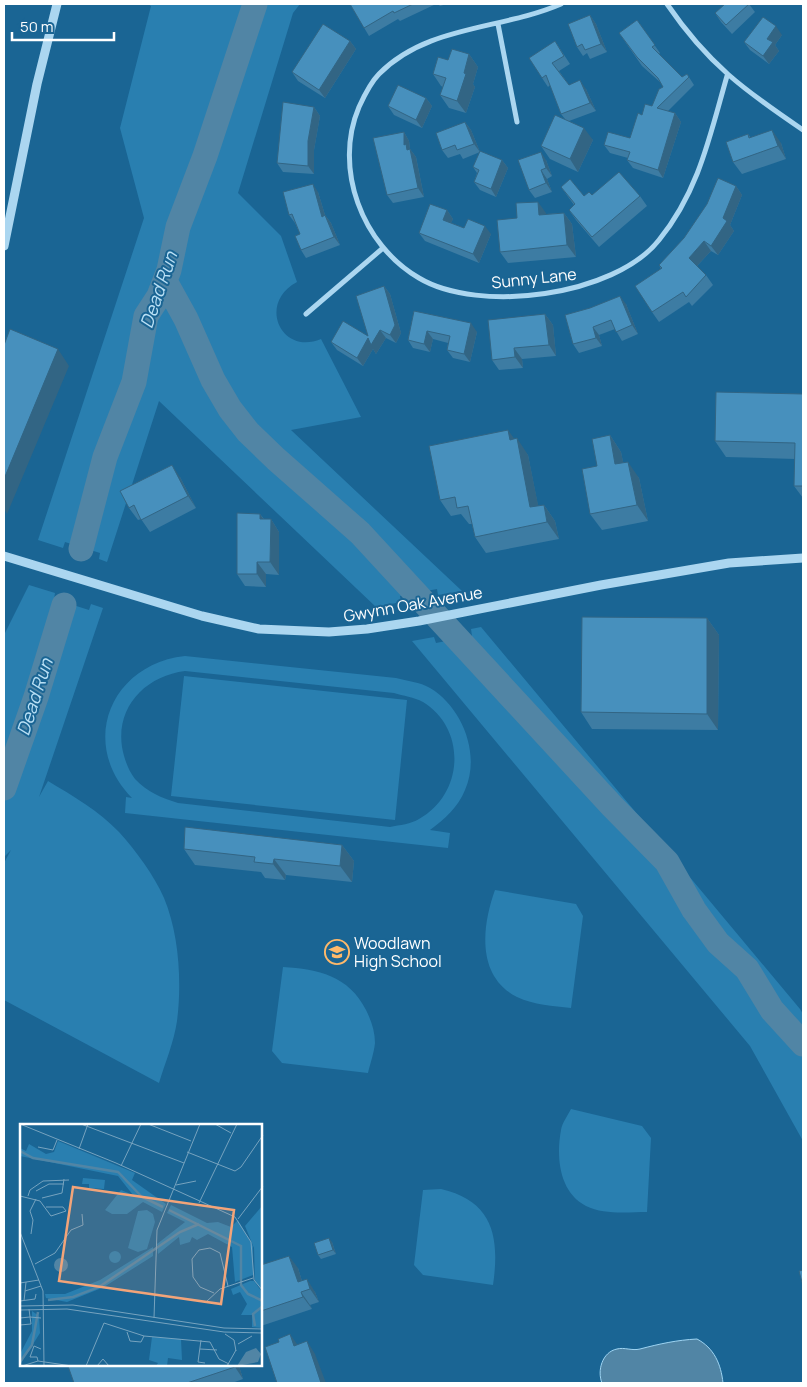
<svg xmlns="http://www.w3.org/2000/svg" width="807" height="1387" viewBox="0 0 807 1387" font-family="Manrope,sans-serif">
<rect width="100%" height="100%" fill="#1a6594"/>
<path fill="#297fb0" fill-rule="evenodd" d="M148,4h152l-7,9 -55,180 43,43 16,46c-40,21 -16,74 24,57l40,78 -70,13 171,161 -24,4 -1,-6 -37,7 1,6 -25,5 -217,-206 -52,161 -8,-3 1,-6 -35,-11 -2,6 -25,-8 106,-322 -24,-90 31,-122z
M29,585l26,8 -1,6 35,11 2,-6 12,4 -64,189 9,-16c25,15 51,30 71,51 17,19 35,43 45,66 15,36 18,84 13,123 -3,21 -12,42 -18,62l-155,-83v-137l7,-13 -7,7v-222z
M481,627l319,382 3,5v127l-53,-95 -338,-405 22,-4 2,6 36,-7 -1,-7z
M185,656l211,22c11,3 24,4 34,10 32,19 51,66 35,102 -7,17 -20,29 -35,40l20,3 -2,15 -323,-35 1,-16 6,1c-54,-55 -21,-134 53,-142zM185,671l209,22c9,3 20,4 29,9 44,27 41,92 -4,117 -8,5 -19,6 -29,8l-212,-24c-16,-5 -31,-11 -43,-24 -7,-9 -11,-21 -13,-32 -6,-41 24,-71 63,-76z
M184,676l223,24 -12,120 -224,-24z
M495,890l81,14 7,12 -12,92c-18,-2 -37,-3 -54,-11 -41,-21 -35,-71 -22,-107z
M283,967c35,2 66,9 83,43 5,10 9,21 9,33 -1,10 -5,21 -7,30l-86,-10 -10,-12z
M571,1109l71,17 9,12 -4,74c-19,0 -43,3 -61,-6 -27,-14 -30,-49 -25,-76 1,-7 7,-15 10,-21z
M441,1189c52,12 59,48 52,96l-70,-10 -9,-10 9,-75z"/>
<path fill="#5185a5" stroke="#9ed4f2" d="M697,1339c17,9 24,25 26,44h-121c-5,-12 0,-31 15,-34 7,-2 15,2 23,0 19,-5 37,-9 57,-10z"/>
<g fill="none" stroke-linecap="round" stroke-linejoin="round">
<path stroke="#5185a5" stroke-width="25" d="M165,281l21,38 27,61 17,29 18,23 28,27 84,74 252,273 55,56 27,48 24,33 29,26 25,41 31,34
M81,549l24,-92 29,-75 12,-66 13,-20 10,-26 9,-43 27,-71 50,-152
M4,788l32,-91 28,-92"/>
<path stroke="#abd6f0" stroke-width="5" d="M561,4c-60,26 -134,21 -182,70 -9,9 -15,22 -20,33 -26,61 3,138 60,171 60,36 196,18 240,-38 40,-49 51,-105 68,-164
M667,4c41,60 77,86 136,126
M498,24l19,98
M306,314l77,-66"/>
<path stroke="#abd6f0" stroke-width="9" d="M4,246l33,-162 20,-80
M4,556l198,60 57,13 70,3 38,-3 52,-8 182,-36 128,-22 74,-5"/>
</g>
<path fill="#3d7ca3" d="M350,4h86l-36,17 -2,-2 -29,17z
M438,4h9l-7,2z
M749,4l6,8 -23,22 -11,-12 -6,-9z
M590,15l6,9 11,28 -17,7 -3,-6 -4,3 -6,-9z
M637,20l23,33 -1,1 23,23 5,-3 7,11 -26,26 7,2 6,9 -18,56 -30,-10 -6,-8 1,-2 -18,-5 -6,-8 26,-7 12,-23 10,-9 11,-19 -2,-4 -19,-17 -23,-33z
M782,35l-7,10 4,6 -10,13 -19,-14 -6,-8z
M350,41l6,8 -31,49 -27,-17 -6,-9z
M555,41l15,23 -11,7 10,14 17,4 10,22 -27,10 24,19 -15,32 -28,-13 -9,-13 24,-27 -4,-5 -11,-29 -2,2 -6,-9z
M469,54l9,13 -5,17 2,3 -9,26 -17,-5 -9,-13 3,-8 -2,-1 -8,-12 15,-14z
M426,98l6,8 -10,22 -28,-13 -6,-9z
M314,107l6,9 -6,34v24l-31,-2 -6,-9z
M465,122l6,8 9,22 22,8 6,8 -12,29 -16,-7 -6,-8 3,-9 -4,-6 7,-15 -17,7 -3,-5 -12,4 -6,-8z
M404,132l5,9 1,8 6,8 8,40 -31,6 -6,-8z
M748,134l3,4 30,5 5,16 -44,15 -9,-12z
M546,160l6,16 -5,3 5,13 -17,6 -6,-8z
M736,186l6,9 -12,30 4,6 -16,24 -7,-4 -14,15 9,9 7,10 -21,21 -3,-4 -30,20 -7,-10 9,-43 -2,-4z
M561,187l23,9 8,-1 48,1 7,10 -48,41 -23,-27 -7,-10 5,-5z
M318,192l7,23 6,8 9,22 -34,13 -5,-8 -1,-16 -5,-11 -6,-8z
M447,210l6,9 -2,4 13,5 27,6 -12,29 -54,-22 -6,-8z
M546,213v1l18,-1 8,11 4,33 -68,6 -8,-11 17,-34z
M384,286l6,8 11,39 -5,10 -10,-5 -10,16 -3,-5 -10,17 -26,-16 -6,-8 37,-6z
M626,304l12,30 -16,7 -7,-12 -16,6 3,11 -23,7 -6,-9 -8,-29z
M414,311l63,21 -7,30 -17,-4 -6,-8 1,-7 -15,-4 -3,13 -17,-4 -5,-8z
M545,314l8,11 3,31 -34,3 1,9 -24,2 -7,-10z
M803,394v104l-9,-12 1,-27 -69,-2 -11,-16z
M610,435l11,17 2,10 16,16 9,43 -46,9 -12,-16z
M514,439l14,16 10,51 6,-1 11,16 4,18 -73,14 -11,-16 -3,-13h-3l-8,-10 -10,2 -11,-16z
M180,477l16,31 -46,24 -9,-13 -3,1 -9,-12z
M260,514l4,5h7l8,13v43l-13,-1v13l-21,-1 -8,-12z
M707,618l12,17 -1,95 -126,-1 -11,-17z
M342,845l12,16 -2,21 -66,-7 -1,5 -20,-2 -4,-6 -66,-7 -11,-16z
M332,1242l4,12 -15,5 -3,-4z
M261,1265l37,3 4,13 13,11 4,10 -9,3 2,4 -51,17z
M239,1366l4,13 -11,4h-158z"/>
<path fill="#326584" d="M590,15l6,9 11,28 -6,-8z
M776,26l6,9 -7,10 4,6 -10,13 -6,-8 4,-17z
M350,41l6,8 -31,49 -6,-8z
M469,54l9,13 -5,17 2,3 -9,26 -9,-12 7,-28z
M580,80l6,9 10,22 -6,-8z
M426,98l6,8 -10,22 -6,-8z
M314,107l6,9 -6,34v24l-6,-8v-25z
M675,113l6,9 -18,56 -5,-8z
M465,122l6,8 9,22 -6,-8z
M584,128l9,12 -15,32 -8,-13z
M772,130l9,13 5,16 -8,-13z
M404,132l5,9 1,8 6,8 8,40 -6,-9 -14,-43z
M541,152l5,8 6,16 -6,-8z
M502,160l6,8 -12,29 -5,-8z
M541,170l6,9 5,13 -6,-9z
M313,184l5,8 10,33 -6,-8z
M736,186l6,9 -12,30 4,6 -16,24 -7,-9z
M538,202l8,11 2,14 -9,-12z
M447,210l6,9 -4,9 -6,-8z
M564,213l8,11 4,33 -9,-12z
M325,215l6,8 9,22 -6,-8z
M485,226l6,8 -12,29 -6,-9z
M704,241l7,10 -16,17 -6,-10z
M384,286l6,8 11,39 -5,10 -6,-8z
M620,296l6,8 12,30 -6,-9z
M545,314l8,11 3,31 -7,-11z
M471,323l6,9 -7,30 -6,-8z
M593,327l6,8 3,11 -6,-8z
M380,330l6,8 -10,16 -3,-5 -10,17 -6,-8 11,-20z
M427,331l6,8 -3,13 -6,-8z
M514,348l8,11 1,9 -8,-11z
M58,349l11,17 -62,148 -3,-5v-30z
M508,430l10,14 -1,-6 11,17 14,69 -12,-17 -20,-67z
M610,435l11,17 6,28 -12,-16z
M628,462l11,16 9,43 -11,-16z
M172,465l8,12 16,31 -8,-12z
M544,505l11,16 4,18 -12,-17z
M260,514l8,12 -8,-7z
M271,519l8,13v43l-9,-13z
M257,562l9,12v13l-9,-13z
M707,618l12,17 -1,95 -11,-16z
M342,845l12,16 -2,21 -12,-16z
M274,859l12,16 -1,5 -12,-16z
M329,1238l3,4 4,12 -3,-4z
M289,1256l9,12 7,23 -7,-9z
M307,1279l8,13 4,10 -9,-13z
M301,1292l9,13 2,4 -9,-12z
M290,1334l9,13 -5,-1z
M307,1341l8,13 11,29h-5z
M234,1366h5l4,13 -8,-12z"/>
<path fill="#4790bd" stroke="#326584" d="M350,4h63l-19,9 -1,-2 -29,17z
M725,4h24l-23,21 -11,-12z
M590,15l11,29 -16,6 -3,-6 -5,3 -9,-23z
M763,17l13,9 -9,13 6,3 -10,14 -19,-14z
M637,20l18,25 -3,2 30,30 5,-3 2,3 -32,31 18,5 -17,57 -31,-10 3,-8 -26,-7 4,-13 22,6 8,-25 4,2 3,-11 7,2 7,-17 4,-2 -5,-9 -21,-21 -18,-24z
M323,24l27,17 -31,49 -27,-18z
M555,41l9,15 -12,7 17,22 11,-5 10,23 -29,11 -15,-39 -4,3 -13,-20z
M452,49l17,5 -5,19 2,1 -9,27 -17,-6 6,-17 -13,-4 5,-17 10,3z
M398,85l28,13 -10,22 -28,-14z
M283,102l31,5 -6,34v25l-31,-3z
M555,115l29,13 -14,31 -29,-13z
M465,122l9,22 -17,6 -2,-5 -13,5 -6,-17z
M772,130l6,16 -45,16 -7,-20 22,-8 1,4z
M404,132v13l2,-1 1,6 3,-1 8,39 -31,7 -14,-57z
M480,151l22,9 -11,29 -17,-7 5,-12 -6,-3z
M541,152l5,16 -5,2 5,13 -17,7 -11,-30z
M619,172l21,24 -48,41 -23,-27 6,-6 -14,-17 9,-8 14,17 5,-4 3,3z
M718,178l18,8 -13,32 4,3 -16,25 -7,-5 -15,17 17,17 -20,22 -3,-5 -31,20 -17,-26 27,-18 -3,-3 25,-27 23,-34z
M313,184l9,33 3,-2 9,22 -33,13 -6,-14 5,-2 -8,-20 -3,1 -6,-23z
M538,202l1,13 25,-2 3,32 -67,7 -3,-32 20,-2 -1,-15z
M430,204l17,6 -4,10 21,8 4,-9 17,7 -12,28 -54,-21z
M384,286l11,39 -5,10 -10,-5 -9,15 -3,-7 -11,20 -26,-16 12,-21 25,15 -12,-40z
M620,296l12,29 -16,7 -5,-12 -18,7 3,11 -23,6 -8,-29 25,-7z
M414,311l57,12 -7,31 -17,-4 3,-14 -23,-5 -3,13 -16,-4z
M545,314l4,31 -35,3 1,9 -23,3 -4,-40z
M10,329l48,20 -54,130v-134z
M716,392l87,2v92h-9l1,-43 -80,-2z
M508,430l2,10 7,-2 13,69 14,-2 3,17 -72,15 -7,-31 -11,2 -2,-11 -15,3 -11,-54z
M610,435l5,29 13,-2 9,43 -47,9 -8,-45 15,-3 -5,-27z
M172,465l16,31 -47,24 -7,-15 -5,3 -9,-17z
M237,513l23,1v5h11l-1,43h-13v12h-20z
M582,617l125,1v96l-126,-2z
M185,827l157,18 -2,21 -66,-7 -1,5 -19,-2 1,-5 -71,-8z
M329,1238l4,12 -15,5 -4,-12z
M289,1256l9,26 9,-3 3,10 -9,3 2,5 -42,14v-46z
M803,1270v16l-4,-15z
M290,1334l4,12 13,-5 14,42h-44l-12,-36 14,-5 -1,-3z
M68,1366h166l1,1 -48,16h-113z"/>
<defs>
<symbol id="school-ring" viewBox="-11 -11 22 22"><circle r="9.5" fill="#1a6594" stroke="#ffb96a" stroke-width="1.5"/><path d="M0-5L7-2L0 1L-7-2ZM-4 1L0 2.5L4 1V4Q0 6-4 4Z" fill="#ffb96a"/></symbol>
</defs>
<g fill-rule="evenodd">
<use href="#school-ring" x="323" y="938" width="28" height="28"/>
</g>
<g text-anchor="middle" stroke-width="4" stroke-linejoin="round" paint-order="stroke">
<g font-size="16" fill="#fff" stroke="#1a6594">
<text transform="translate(534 278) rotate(-6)" y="6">Sunny Lane</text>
<text transform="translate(413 604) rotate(-10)" y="6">Gwynn Oak Avenue</text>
</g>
<g font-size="16" fill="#fff" stroke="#1a6594" text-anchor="start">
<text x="354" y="949">Woodlawn<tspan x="354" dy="18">High School</tspan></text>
</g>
<g font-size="18" font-style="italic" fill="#bbe1f6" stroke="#1a6594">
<text transform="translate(159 290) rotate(-71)" y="6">Dead Run</text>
<text transform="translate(35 697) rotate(-72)" y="6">Dead Run</text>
</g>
</g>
<g transform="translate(20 1124)">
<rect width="242" height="242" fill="#1a6594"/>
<path d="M38,17l77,32 -3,7 34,24 -4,8 -19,-10 -16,12h-15l-7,-4 16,-20 12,5 -15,-19 -98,-20v-8l6,3 3,-7 17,10 8,-2zM63,54l22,2 -1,9 -15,-1v-4h-7zM151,81l36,18 11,-1 13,5 7,-7 15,26v29l-18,7 -3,-35 -24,-13 -11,6 -5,-3 -2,5 -10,3 -1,-8 -21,17 -1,-10 28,-22 -18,-9zM242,82v84l-7,-8 -1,-34 -9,-22zM127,86l6,4 2,8 -8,27 -9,3 -10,-4 10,-37zM133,123v9l-49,31 -37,15 -21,-4 -1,-4h20l35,-14zM89 133a6 6 0 1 1 12 0a6 6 0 1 1-12 0ZM230,157h4l8,11v36l-10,-1v-12h-11l6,-11 -7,-12 -7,3 -2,-6zM12,187l7,5 1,17 -20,32v-11l12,-23zM132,213l29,2 1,21 -14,-2 -1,8h-11l2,-3 -9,-3z" fill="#297fb0"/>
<path d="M34 141a7 7 0 1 1 14 0a7 7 0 1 1-14 0ZM236,224l5,6 -3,8 -21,4 9,-14z" fill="#5185a5"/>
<path fill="none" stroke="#5185a5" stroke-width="2.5" d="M0,27l13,7 85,14 24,25 21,10M149,86l72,36v39l7,9 15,7M28,176l25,-3 26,-10 81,-55 19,-8M235,202l-2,-12 10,-8M0,238l12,-17 6,-33"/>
<path fill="none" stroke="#76a3bf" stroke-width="1" d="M0,0l96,39 119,54 16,25 3,38 9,11M61,0l103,39M128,0l43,17M195,0l16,9M18,23l15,3 4,-10M59,25l9,-25M167,28l48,19 6,-4 22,-32M101,42l20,-42M156,61l20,-4M16,67l13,-7h15M0,72l20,5 11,15 15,-5 -3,-4h-17M8,72l2,-6 13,-9 26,-1M22,74l20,-5 2,-14M179,79l38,-79M218,95l25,-33M0,108l23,59 1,75M11,110l2,-14 -3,-9 6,-12M15,140l20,-11 16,-23 12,-5 -1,-11M0,159l19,-3M5,167l16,-5M194,169l-14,-6 -7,-10 -1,-18 7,-9 11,-2 10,5 8,33M0,177l15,-2 1,-5M4,177l2,-19M186,178l14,-13 33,-11M0,182l53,-1 151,23 39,1M9,185l1,8 11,1M0,186l47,-1 157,23 39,1M0,194l10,-1 1,7 -11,1M134,194l3,-88 43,-106M84,199l40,13 66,6 9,17 10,5M107,208l3,9 11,1 3,-6M205,210l9,6 2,11M181,216l-3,22 7,1M218,220l14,-8M21,225l-7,-3 -4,11h7l1,4 34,5M180,225l17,1M2,242l16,-5M66,242l18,-43M77,242l6,-7 6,7M207,242l9,-16"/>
<path fill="#f2a479" fill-opacity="0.15" stroke="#f2a479" stroke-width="2.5" d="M53,63l161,23 -13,94 -162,-23z"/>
<rect width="242" height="242" fill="none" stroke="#fff" stroke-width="2.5"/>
</g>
<rect width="807" height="1387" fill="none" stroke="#ffffff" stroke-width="10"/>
<path d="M12 32v8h102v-8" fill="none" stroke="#ffffff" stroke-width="2.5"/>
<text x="20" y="32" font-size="15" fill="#ffffff" stroke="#1a6594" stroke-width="4" paint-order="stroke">50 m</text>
</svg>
